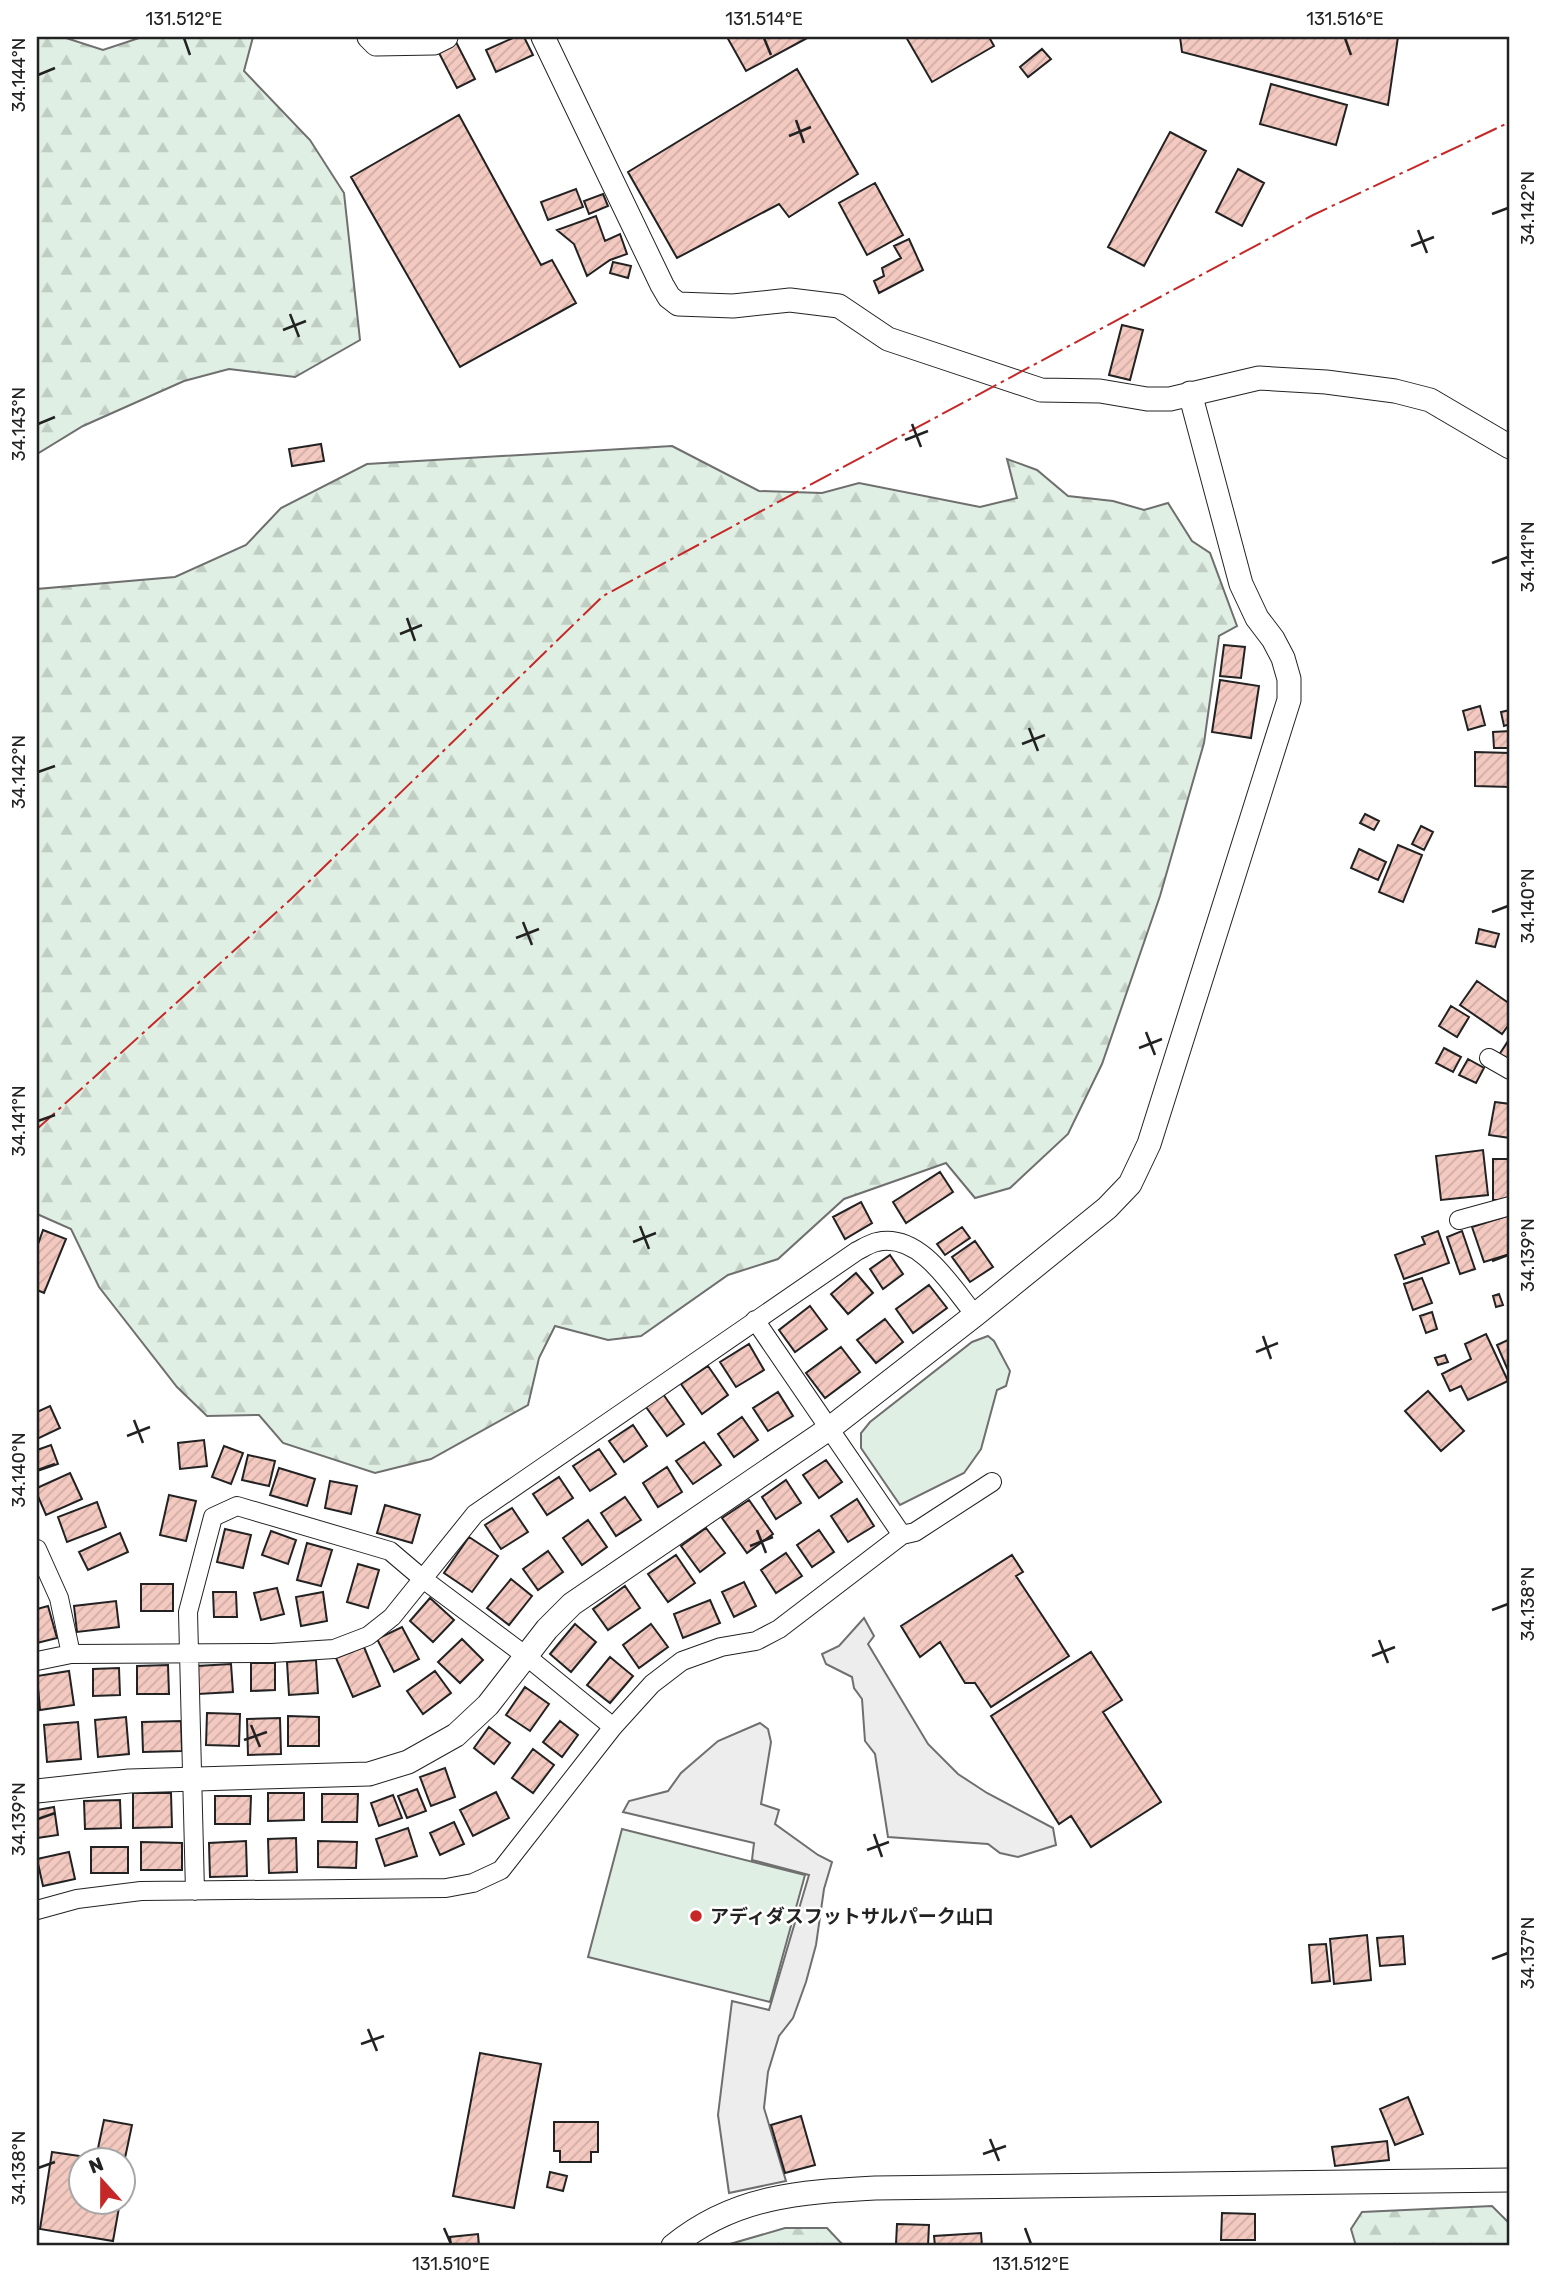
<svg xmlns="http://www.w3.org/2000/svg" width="1547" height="2283" viewBox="0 0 1547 2283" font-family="Rubik,'Noto Sans JP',sans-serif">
<defs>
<pattern id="forest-firs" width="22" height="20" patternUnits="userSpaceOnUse" patternTransform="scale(1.75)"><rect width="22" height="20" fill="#e0efe3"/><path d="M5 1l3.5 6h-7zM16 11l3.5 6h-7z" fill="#c0cdc2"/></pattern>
<pattern id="building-hatch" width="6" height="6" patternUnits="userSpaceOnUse" patternTransform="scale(1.75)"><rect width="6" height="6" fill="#f3c9c0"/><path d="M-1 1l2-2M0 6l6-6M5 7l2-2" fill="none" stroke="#d0aca5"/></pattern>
</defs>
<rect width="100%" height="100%" fill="#fff"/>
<path fill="url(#forest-firs)" stroke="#6f6f6f" stroke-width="2" d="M37,37h26l40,13 39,-13h111l-9,34 66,69 34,53 16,147 -65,37 -66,-8 -45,12 -101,45 -46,28z
M672,446l87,45 63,2 37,-10 121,24 37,-9 -10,-39 30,11 31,26 45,5 31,9 24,-7 24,38 18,12 27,73 -18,10 -15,107 -44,153 -58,168 -34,70 -58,54 -35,10 -29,-35 -102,36 -66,60 -50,16 -87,61 -33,4 -53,-14 -16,32 -11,47 -97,54 -56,14 -92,-30 -24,-28 -52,1 -30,-29 -78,-100 -28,-58 -34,-15v-625l138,-12 71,-32 35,-37 86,-44z
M1492,2206l18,18v22h-154l-5,-17 11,-17z
M785,2228h42l17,18h-121z"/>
<path fill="#e0efe3" stroke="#6f6f6f" stroke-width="2" d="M988,1336l6,5 16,30 -4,15 -9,4 -16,59 -17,24 -64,32 -39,-57v-15l9,-11 102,-80z
M622,1829l183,46 -35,127 -182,-45z"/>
<path fill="#ededed" stroke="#6f6f6f" stroke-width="2" d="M864,1618l10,18 -6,8 60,100 30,30 29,19 66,35 3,17 -38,12 -18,-4 -12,-9 -100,-7 -13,-83 -10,-13 -3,-42 -8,-11 -2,-11 -26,-13 -4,-10 17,-8z
M760,1723l8,6 3,13 -10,62 18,6 -4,14 43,31 14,7 -8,27 -8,56 -10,37 -13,36 -14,18 -11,36 -4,36 22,73 -57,12 -11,-78 14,-114 37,9 40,-135 -57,-15 2,-17 -131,-31 6,-11 39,-10 13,-18 37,-32z"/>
<path fill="url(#building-hatch)" stroke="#222" stroke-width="2" d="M515,37h9l9,18 -37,17 -10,-22z
M727,37h82l-63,34z
M906,37h83l5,9 -62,36z
M1180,37h218l-10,68 -206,-53z
M456,42l19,37 -18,9 -19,-37z
M1042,49l9,10 -23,18 -8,-10z
M797,69l61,105 -69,43 -10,-13 -102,54 -49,-86z
M1271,84l76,21 -11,40 -76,-21z
M459,115l82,150 11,-5 24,43 -116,64 -109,-190z
M1170,132l36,19 -62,115 -36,-19z
M1238,169l26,14 -22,43 -26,-14z
M875,183l28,52 -36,20 -28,-52z
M576,189l7,18 -35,13 -7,-18z
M603,194l5,12 -19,8 -5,-13z
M596,216l9,25 15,-7 7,20 -17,6 -23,16 -13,-32 -17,-14z
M909,239l14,31 -44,23 -5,-12 10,-5 -2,-8 19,-10 -7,-12z
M613,262l18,4 -3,12 -18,-5z
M1122,325l21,5 -13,50 -21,-5z
M321,444l3,17 -32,5 -3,-17z
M1224,645l21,2 -4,31 -21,-2z
M1220,680l39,6 -8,52 -39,-6z
M1480,706l5,19 -17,5 -5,-19z
M1510,710v14l-6,2 -3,-14z
M1510,731v17h-16l-1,-16z
M1475,752l35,1v34l-35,-1z
M1365,814l14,7 -5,9 -14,-7z
M1421,826l12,6 -9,18 -12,-6z
M1398,845l24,10 -19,47 -24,-10z
M1359,849l27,13 -8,18 -27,-12z
M1479,929l20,5 -4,13 -19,-4z
M1477,981l33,23v19l-8,11 -42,-29z
M1451,1006l18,11 -12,20 -18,-11z
M1510,1038v24l-11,-7z
M1444,1048l17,9 -8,15 -17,-9z
M1468,1059l16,9 -8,15 -17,-8z
M1495,1102l15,2v34l-21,-3z
M1483,1150l5,45 -47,5 -5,-44z
M1493,1159h17v41h-17z
M940,1172l13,20 -47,31 -13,-21z
M861,1202l11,21 -27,16 -12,-22z
M1510,1215v39l-26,8 -12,-35z
M962,1227l8,11 -25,17 -8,-11z
M43,1230l23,9 -22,54 -7,-3v-43z
M1438,1231l11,32 -45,16 -9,-24 30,-11 -3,-7z
M1462,1231l13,38 -15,5 -13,-37z
M975,1241l18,26 -23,15 -18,-25z
M890,1255l13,19 -20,15 -13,-20z
M856,1273l17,20 -25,21 -17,-20z
M1422,1278l10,25 -19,7 -9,-26z
M929,1285l18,23 -34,25 -17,-24z
M1499,1294l4,11 -7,2 -3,-11z
M810,1306l17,23 -32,23 -16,-22z
M1432,1312l5,17 -11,4 -6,-17z
M885,1319l18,23 -27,21 -19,-23z
M1486,1334l22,47 -40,19 -7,-14 -11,5 -8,-17 29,-15 -6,-15z
M1510,1339v36l-13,-30z
M749,1344l15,26 -28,17 -16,-25z
M841,1347l19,25 -35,26 -19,-25z
M1445,1355l3,7 -10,3 -3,-7z
M708,1366l20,29 -26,19 -21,-30z
M1428,1391l36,40 -23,20 -36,-40z
M778,1392l15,24 -25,15 -15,-23z
M663,1394l21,30 -17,12 -21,-29z
M50,1406l10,22 -23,11v-27z
M742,1417l16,23 -24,17 -16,-23z
M633,1425l14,21 -23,16 -15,-21z
M204,1440l3,26 -27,3 -2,-26z
M704,1442l17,23 -28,19 -17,-23z
M51,1445l7,19 -21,7v-21z
M224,1446l19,7 -12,31 -19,-7z
M599,1449l17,25 -26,17 -17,-25z
M248,1455l27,6 -6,25 -27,-6z
M826,1460l16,22 -23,16 -16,-23z
M667,1467l15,25 -24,15 -15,-24z
M279,1468l36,11 -8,27 -37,-11z
M70,1473l12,26 -36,16 -9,-21v-6z
M559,1477l14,21 -26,17 -14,-21z
M786,1480l15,23 -25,16 -14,-22z
M330,1481l27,5 -6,28 -26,-6z
M169,1495l27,6 -10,40 -26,-6z
M625,1497l16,23 -25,16 -15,-23z
M857,1499l17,27 -26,16 -17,-26z
M749,1500l24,34 -26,19 -25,-35z
M97,1502l9,25 -39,15 -9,-25z
M385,1505l35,10 -8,28 -35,-10z
M512,1508l16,24 -27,17 -16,-24z
M588,1520l19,27 -25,18 -19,-27z
M706,1528l19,25 -25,19 -19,-26z
M225,1529l26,6 -8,33 -26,-6z
M819,1530l15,22 -22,15 -15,-22z
M271,1531l25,9 -8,24 -26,-9z
M120,1533l8,19 -40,18 -9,-18z
M469,1537l29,19 -26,36 -28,-19z
M307,1543l25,7 -11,36 -24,-6z
M548,1551l15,21 -25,18 -15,-21z
M786,1553l16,23 -26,17 -15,-23z
M676,1555l19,28 -27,19 -20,-28z
M1012,1555l11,17 -7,4 53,80 -78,51 -16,-24h-10l-25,-41 -20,15 -19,-31z
M358,1564l21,6 -11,38 -21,-6z
M511,1579l21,17 -23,29 -22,-17z
M744,1582l12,24 -22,11 -12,-25z
M141,1584h32v27h-32z
M625,1586l15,22 -32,22 -15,-21z
M277,1588l7,26 -23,6 -7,-27z
M213,1592h23l1,25h-23z
M323,1592l4,29 -26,5 -5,-29z
M430,1598l24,22 -21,22 -23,-21z
M710,1600l10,23 -37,15 -9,-24z
M116,1601l3,26 -42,5 -3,-26z
M48,1606l9,32 -20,5v-34z
M575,1624l21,18 -25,30 -21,-18z
M651,1624l17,23 -29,21 -16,-23z
M402,1627l17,32 -25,13 -17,-33z
M462,1639l21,21 -23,23 -22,-21z
M364,1647l16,39 -27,11 -17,-39z
M1091,1652l31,48 -19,12 58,90 -70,45 -20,-31 -12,8 -68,-108z
M610,1657l23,19 -23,27 -23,-18z
M316,1660l2,33 -29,2 -2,-33z
M251,1663h24v27l-24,1z
M231,1664l2,28 -35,2 -1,-28z
M168,1665l1,29h-32v-28z
M119,1668l1,27 -27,1v-27z
M69,1671l5,34 -34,5 -3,-34z
M435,1671l16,22 -28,21 -16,-23z
M525,1687l24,17 -19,27 -24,-16z
M207,1713l33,1 -1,32 -33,-1z
M288,1716l31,1v29h-31z
M126,1717l3,37 -31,3 -3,-37z
M280,1718l1,36 -33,1 -1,-36z
M181,1721l1,30 -39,1 -1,-30z
M560,1721l18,14 -16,22 -19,-15z
M78,1722l3,37 -34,3 -3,-37z
M489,1727l21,16 -16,21 -20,-16z
M533,1749l21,16 -21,28 -21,-15z
M445,1768l10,29 -24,9 -11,-29z
M417,1789l9,22 -19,7 -9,-22z
M496,1792l13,26 -36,18 -13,-26z
M133,1793h38l1,34 -39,1z
M268,1793h36v27l-36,1z
M322,1794h36l-1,28h-35z
M393,1795l9,23 -23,8 -8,-23z
M215,1796h36l-1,28h-35z
M120,1800l1,28 -36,1 -1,-28z
M54,1807l4,28 -21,3v-28z
M454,1822l10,22 -24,11 -10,-22z
M408,1828l9,28 -32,10 -9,-27z
M296,1838l1,34 -28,1 -1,-34z
M246,1841l1,35 -37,1 -1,-34z
M318,1841l39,1 -1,26 -38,-1z
M141,1842l41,1v27h-41z
M91,1847h37v26h-37z
M69,1852l6,27 -32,7 -6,-27z
M1367,1935l4,45 -37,4 -4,-45z
M1403,1936l2,28 -25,2 -3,-28z
M1326,1944l4,37 -18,2 -3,-38z
M480,2053l61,11 -27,144 -61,-12z
M1408,2097l15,37 -28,11 -15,-36z
M801,2116l14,49 -30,8 -14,-48z
M104,2120l28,5 -7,33 -28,-5z
M554,2122h44v30h-7v10h-31v-11h-6z
M1387,2141l2,19 -54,6 -3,-19z
M52,2152l55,8h-27v42h40l-7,39 -73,-12z
M550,2172l17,4 -4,15 -16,-4z
M1222,2213l33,1v26h-34z
M897,2224l32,1 -1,21 -32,-2z
M981,2233l1,13h-47l-1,-10z
M478,2234l1,12h-28l-1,-9z"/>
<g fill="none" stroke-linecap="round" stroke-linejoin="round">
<defs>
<path id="minor" d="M1489,1058l21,12
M1459,1220l51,-14
M902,1535l13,-3 77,-50
M37,1549l22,49 12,56
M37,1661l34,-7 201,-1 62,-4 34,-13 24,-19 83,-103 382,-263c6,-3 14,-8 20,-9 43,-10 75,45 98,73
M195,1891l-7,-279 25,-95 24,-11 153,45 33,28 103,77 87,71
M37,1910l40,-11 64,-8 305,-3 27,-5 28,-13 112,-143 39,-43 30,-23 39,-14 35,-6 23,-12 123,-94 -147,-215"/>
<path id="tertiary" d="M369,37l7,7 58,-1 12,-6
M543,37l119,248 7,12 9,7 55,2 57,-6 49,6 49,33 153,51 59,1 47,8h23l89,-21 67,4 69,9 35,9 80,47
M37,1791l92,-10 240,-7 39,-12 48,-27 32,-30 59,-76 25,-25 258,-176 145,-113 132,-107 23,-24 19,-40 140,-444v-21l-6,-21 -10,-19 -16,-21 -16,-34 -51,-191
M673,2246c61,-50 127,-54 202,-58l635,-8"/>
</defs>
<use href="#minor" stroke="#222" stroke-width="20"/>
<use href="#tertiary" stroke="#222" stroke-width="25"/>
<use href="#minor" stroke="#fff" stroke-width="18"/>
<use href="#tertiary" stroke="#fff" stroke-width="23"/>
<path stroke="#c62828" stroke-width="2" stroke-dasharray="24 5 3.5 5" stroke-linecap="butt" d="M37,1129l254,-230 312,-303 710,-381 197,-93"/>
</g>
<path fill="none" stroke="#222" stroke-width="2.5" d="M184,38l6,17M764,38l7,17M1345,38l6,17M38,75l17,-7M796,120l8,23M789,136l22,-9M1492,214l16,-6M1418,230l9,23M1411,246l23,-9M290,314l9,23M283,330l23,-9M38,424l17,-7M912,424l9,23M905,440l23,-9M1492,563l16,-6M407,618l8,23M400,634l22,-9M1029,728l9,23M1022,744l23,-9M38,772l17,-6M1492,912l16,-6M523,922l9,23M516,938l23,-9M1146,1032l9,23M1139,1048l23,-9M38,1121l17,-6M640,1226l9,23M633,1242l23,-9M1492,1261l16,-6M1263,1336l8,23M1256,1352l22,-9M134,1420l9,23M127,1436l23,-9M38,1470l17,-6M757,1530l9,23M750,1546l23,-9M1492,1610l16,-6M1379,1640l9,23M1372,1656l23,-9M251,1725l9,22M244,1740l23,-8M38,1819l17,-6M874,1834l8,23M867,1850l22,-8M1492,1959l16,-6M368,2029l9,22M361,2044l23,-8M990,2139l9,22M983,2154l23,-8M38,2168l17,-6M444,2228l7,16M1025,2228l6,16"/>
<circle fill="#c62828" stroke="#fff" stroke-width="2.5" cx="696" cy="1916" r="7"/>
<g text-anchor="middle" stroke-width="5" stroke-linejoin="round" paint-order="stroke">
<g font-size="19" font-weight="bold" fill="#222" stroke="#fff" text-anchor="start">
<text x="710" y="1923">アディダスフットサルパーク山口</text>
</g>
</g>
<rect width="1547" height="2283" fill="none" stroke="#ffffff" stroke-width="77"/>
<g transform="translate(102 2181) rotate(339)"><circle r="33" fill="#ffffff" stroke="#a7a7a7" stroke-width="2"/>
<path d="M0-5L12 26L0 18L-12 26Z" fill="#c62828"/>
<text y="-10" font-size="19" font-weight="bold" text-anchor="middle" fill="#222222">N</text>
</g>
<rect x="38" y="38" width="1470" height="2206" fill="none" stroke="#222" stroke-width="2.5"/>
<g font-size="18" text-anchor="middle" fill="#222">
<text x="184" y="25">131.512°E</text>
<text x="764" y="25">131.514°E</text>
<text x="1345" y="25">131.516°E</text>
<text transform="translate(19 75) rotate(-90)" y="6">34.144°N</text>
<text transform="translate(1528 208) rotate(-90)" y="6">34.142°N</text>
<text transform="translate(19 424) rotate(-90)" y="6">34.143°N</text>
<text transform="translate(1528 557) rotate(-90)" y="6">34.141°N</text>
<text transform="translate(19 772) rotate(-90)" y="6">34.142°N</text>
<text transform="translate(1528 906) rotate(-90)" y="6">34.140°N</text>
<text transform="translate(19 1121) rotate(-90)" y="6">34.141°N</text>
<text transform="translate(1528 1255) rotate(-90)" y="6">34.139°N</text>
<text transform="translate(19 1470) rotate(-90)" y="6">34.140°N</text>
<text transform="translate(1528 1604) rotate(-90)" y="6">34.138°N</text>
<text transform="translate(19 1819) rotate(-90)" y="6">34.139°N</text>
<text transform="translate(1528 1953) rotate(-90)" y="6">34.137°N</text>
<text transform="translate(19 2168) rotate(-90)" y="6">34.138°N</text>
<text x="451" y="2270">131.510°E</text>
<text x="1031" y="2270">131.512°E</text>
</g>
</svg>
